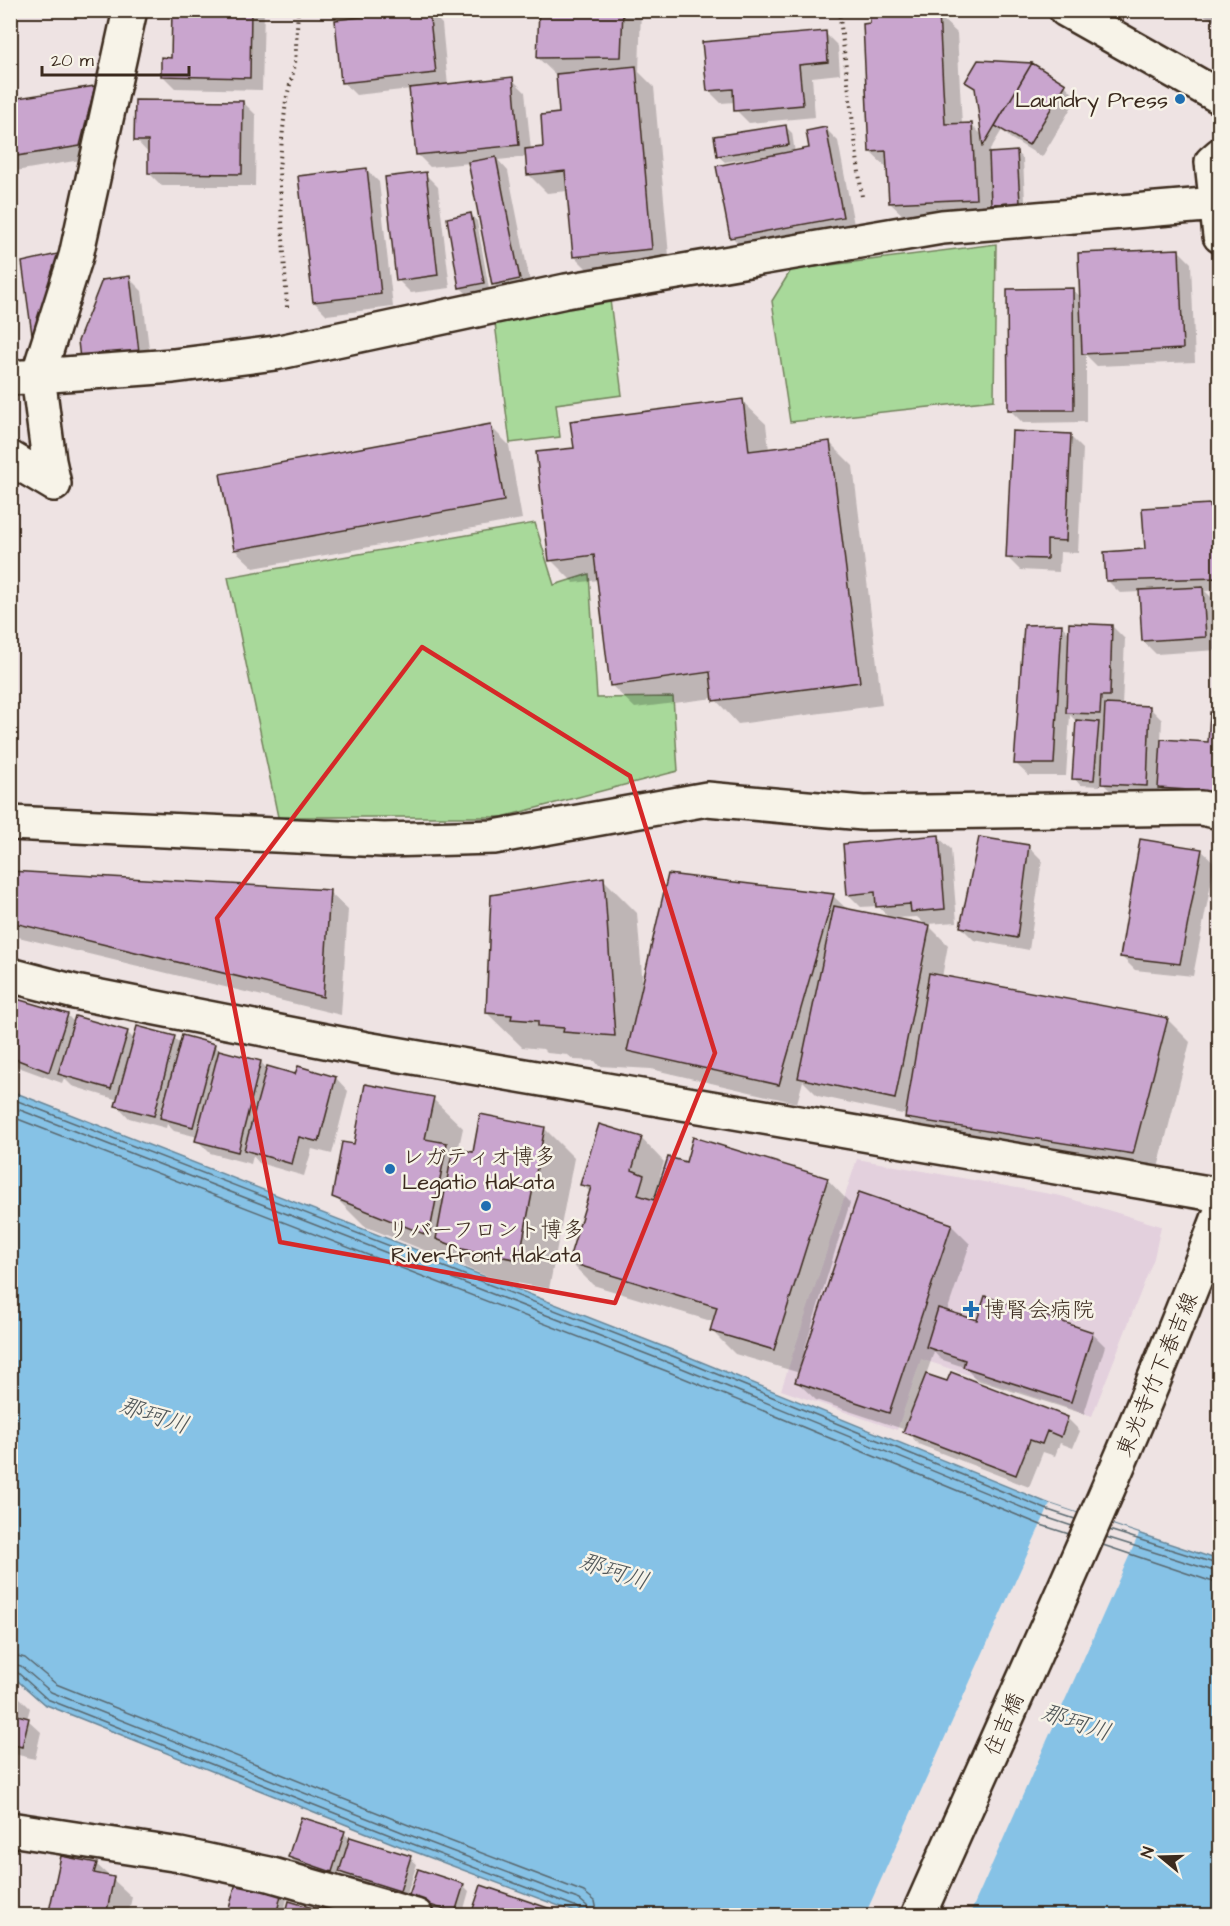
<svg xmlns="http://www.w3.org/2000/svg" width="1230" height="1926" viewBox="0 0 1230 1926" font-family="'Architects Daughter','Klee One',sans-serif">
<rect width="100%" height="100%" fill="#eee3e3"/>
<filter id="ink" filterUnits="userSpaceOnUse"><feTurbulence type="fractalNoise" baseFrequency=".0167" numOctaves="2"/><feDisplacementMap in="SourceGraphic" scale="12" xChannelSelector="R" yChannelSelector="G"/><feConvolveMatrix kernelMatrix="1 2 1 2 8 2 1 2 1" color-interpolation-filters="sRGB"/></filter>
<g filter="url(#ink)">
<path fill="#e3d0dd" d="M857,1159l204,37 100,30 -7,32 -62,158 -171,-57 -24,71 -116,-40z"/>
<path fill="#a8d99a" stroke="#72825c" stroke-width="1.5" d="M996,244l-2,156 -204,22 -18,-121 19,-31z
M610,300l12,95 -66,9 4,33 -50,6 -16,-128z
M535,523l19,62 35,-11 8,124 76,-1 5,74 -176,46h-224l-50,-240z"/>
<path fill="#86c2e6" stroke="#688596" stroke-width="1.5" d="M11,1091l666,261 373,152 169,56v355h-636l-181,-68 -358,-143 -33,-29z"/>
<path fill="#eee3e3" d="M1050,1504l89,30 -170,382 -104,-1z"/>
<path fill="#0003" fill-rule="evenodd" d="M174,10h90l-2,80 -87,-2 -13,-13 11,-15z
M541,10h100l-2,62 15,15 16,180 -77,8 -19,-19 -6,-65 -21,2 -19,-19 -1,-17 -29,3 10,11 24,121 -25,5 -13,-13 -24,-121 -40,4 -13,-13 -6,-65 -55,6 -13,-13 86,-71 13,13 6,62 64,-7 13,13 6,58 14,-2 16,-34 -4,-38 -19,-18z
M870,10h57l5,5h6l19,18 5,92 9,-1 12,12 -6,-46 -10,-9 12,-20 53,4 33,20 12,13 -35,59 -32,-19 -8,-8 -12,20 1,4 26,-1 6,6 2,42 -28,1v3l29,-1 -27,6 -6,-7 1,14 -85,4 -19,-18 -1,-33 -19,-18z
M1194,10h26v14z
M825,33l13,13 2,28 -28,3 3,40 -66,6 -13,-13 -1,-8 -14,1 -13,-13z
M95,88l12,12 -15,58 -82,14v-62z
M243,102l13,13 -1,71h-93l-13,-13v-19l-13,-14z
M786,127l6,6 3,20 16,-3 14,-22 13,13 17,89 -110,20 -13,-13 36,-79v-3l-43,7 -7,-6z
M367,170l12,12 14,125 -66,8 -13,-13z
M425,174l13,13 12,101 -39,5 -13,-13z
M471,215l6,6 12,68 -23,4 -6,-6z
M1178,250l13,13 4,99 -98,4 -11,-11v67l-63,1 -13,-13 62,-121 10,9z
M129,278l13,13 9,74 -56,6z
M742,401l24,23 3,26 60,-8 24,24 29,239 -144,19 -24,-26 -79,10 -24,-23 -12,-105 -25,3 -23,-23 24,-111z
M490,426l19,19 13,74 -268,49 -19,-18z
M1070,436l13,13 -5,104 -18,-1 -1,20 -39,-2 -13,-13z
M1209,505l11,10v75l-15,1 10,10 3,49 -62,4 -13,-13 -3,-49 -20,1 -13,-13z
M1062,626l8,8 42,-8 13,13 -3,67 27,1 13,13 -1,20 49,4 10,-30v89l-48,-3 -13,-13v11l-43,-2 -16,-15v5l-20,-1 -6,-7 3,-56 -7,-7 -4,61h-37l-13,-12z
M938,837l13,12 6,73 -30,2 21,21 -6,32 225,42 23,23 -34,134 -226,-35 -23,-23v-3l-89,-19 -15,-15 -6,22 -146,-34 -52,-3 -4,-5 -21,-1 -6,-5 -21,-2 -4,-4 -21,-2 -35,-34 116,-134 34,34 6,74 190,-91 15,14 42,9 -12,-13 -17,1 -13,-13zM917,917l10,9 -33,-8z
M1029,847l13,13 -13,90 -55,-10 -13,-13z
M1202,851l13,12 -22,113 -58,-6 -13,-13z
M10,873l319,19 19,18 -7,105 -331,-80z
M10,999l57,16 8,8 52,9 8,8 39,-2 7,6 33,1 7,7 40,10 5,6 30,8 40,2 12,13 -16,63 -20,-5 -8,27 -45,-13 -6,-7 -2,8 -41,-11 -13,-13 1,-3 -24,-6 -7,-7 -1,4 -37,-10 -12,-13 1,-5 -46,-14 -8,-8 -2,5 -52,-19z
M433,1099l30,29 -5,23 17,3 69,-26 30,30 -25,131 -55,-10 -27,-11 -7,-8 -1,4 -95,-38 -30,-30z
M641,1138l23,24 -4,14h3l24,-12 140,15 23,24 -46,148 3,1 144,-127 19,19 -23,68 31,10 114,11 13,13 -21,68 -107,-34 -13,-13 -24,-8 -6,-7 -8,23 141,43 13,13 -7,17 -13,-5 -5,13 -12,-4 -14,35 -111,-43 -12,-14 -90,-30 -19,-18 3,-9 -65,-19 -24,-24 3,-8 -121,-37 -24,-24 22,-68 -9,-9z
M10,1693l7,2 13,13 -3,11 14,13 -6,27 -25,-6z
M344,1833l5,5 61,20 7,6 -11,33 -59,-19 -7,-7 -2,6 -42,-14 -7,-6z
M96,1864l36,33 -4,19h-78z
M463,1885l6,6 -7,25h-10l-36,-12z
M281,1893l6,6 -4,17h-54z
M474,1908l76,2 6,6h-72z"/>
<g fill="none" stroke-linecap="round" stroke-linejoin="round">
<path stroke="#59676e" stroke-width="1.5" d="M10,1098l665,259 373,153 27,9
M10,1106l662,258 373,153 27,9
M10,1116l659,256 372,153 28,9
M1109,1530l111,35
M1106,1537l114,36
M1103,1545l107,36 10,1
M10,1654l15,4 31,26 355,142 173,66 11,9 3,15
M10,1663l11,3 30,26 356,142 173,66 7,6 2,10
M10,1671l7,1 30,27 358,142 172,66 4,4 1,5"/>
</g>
<path fill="#c9a5ce" stroke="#3b2a1e" stroke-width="1.5" d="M172,10h79l-1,68 -89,-2v-19l10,1z
M422,10h7l7,63 -95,10 -6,-63z
M539,10h84l-2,47 -84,1z
M869,10h49v5l21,-2 6,111 27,-1 4,76 -87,4 -3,-52 -17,1 -6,-128 7,-1z
M1208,10h12v7z
M826,31l2,31 -29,3 4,40 -69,6 -1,-22 -26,2 -5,-49z
M978,60l54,3 -49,83 -8,-58 -10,-6z
M1032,63l34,21 -37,61 -34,-19z
M636,66l16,183 -79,8 -8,-86 -38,4 -2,-26 18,-2 -2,-32 18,-2 -3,-39z
M513,77l6,68 -103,10 -7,-67z
M95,86l-15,60 -70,11v-48l3,-1 -2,-9z
M135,100l108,1 -1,73 -94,-1v-32h-14z
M786,125l3,20 -72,11 -3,-20z
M826,127l17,90 -113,21 -14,-72 93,-18 -3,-17z
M1017,151l3,52 -29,1 -2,-51z
M496,157l24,122 -28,6 -24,-123z
M367,168l14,126 -68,8 -15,-126z
M426,172l12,103 -42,6 -11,-104z
M471,213l13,70 -25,5 -12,-70z
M1179,249l4,100 -101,5 -4,-101z
M62,253l-28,96 -12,-87z
M130,276l9,76 -59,7 -2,-18 24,-61z
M1073,288l1,122h-66l-1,-121z
M743,399l6,52 81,-10 30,241 -147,19 -3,-29 -100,14 -16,-131 -45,6 -13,-109 38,-4 -4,-27z
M491,424l13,77 -270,49 -14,-76z
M1012,431l59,3 -5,107 -19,-1v19l-41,-1z
M1210,504l2,22 8,17v35l-114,3 -2,-29 41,-3 -3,-41z
M1203,587l3,50 -64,4 -3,-51z
M1069,623l43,2 -2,71h-9l-1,18 -34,-1z
M1062,624l-8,140h-40l10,-139z
M1105,704l45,2 -3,80 -46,-2z
M1210,712h10v80l-62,-4 3,-49 47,3z
M1076,720l23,2 -5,58 -22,-1z
M939,835l6,74 -34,3 -1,-8 -34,3 -1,-15 -28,3 -4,-51z
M979,837l50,8 -12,93 -57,-11z
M1140,839l62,10 -22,115 -60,-7z
M10,871l320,19 -7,107 -313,-75z
M668,874l166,20 -55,191 -152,-34z
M604,877l11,159 -52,-4 1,-4 -26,-2v-5l-27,-2 1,-4 -26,-2 5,-118z
M834,906l96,19 -35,174 -97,-21z
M929,973l239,45 -35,136 -228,-36z
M10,997l58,17 -19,58 -39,-15z
M75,1016l53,15 -17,58 -53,-15z
M137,1026l38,10 -21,80 -39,-10z
M182,1035l33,9 -22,83 -33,-9z
M219,1050l42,11 -23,91 -43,-11z
M267,1066l28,8 3,-8 38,11 -17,65 -20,-5 -7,27 -48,-14z
M365,1084l69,13 -9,42 22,4 -18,93 -97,-39 10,-55 12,2z
M480,1114l65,13 -26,133 -57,-11 -26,-10 17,-91 20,4z
M599,1124l43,13 -10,33 12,5 -6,20 16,5 14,-43 18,5 7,-25 135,41 -54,172 -64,-19 7,-24 -149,-45 23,-75 -11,-2z
M859,1192l93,32 -63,189 -94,-31z
M985,1296l108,36 -22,70 -108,-35 2,-7 -39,-13 12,-39 39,12z
M951,1372l117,45 -7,20 -14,-6 -5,13 -12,-4 -14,35 -113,-43 23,-58 21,7z
M10,1692l8,1 -5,21 16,4 -7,29 -12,-3z
M301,1817l44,14 -13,41 -44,-15z
M350,1837l61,19 -11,35 -61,-19z
M61,1856l36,7 -3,10 20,4 -8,39h-58z
M418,1869l46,15 -9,29 -47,-15z
M237,1879l45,12 -6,25h-49z
M481,1885l70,24 -2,7h-56l-20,-7z
M289,1901l37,11 -1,4h-40z"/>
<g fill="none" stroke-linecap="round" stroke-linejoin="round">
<defs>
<path id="minor" d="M1066,10l154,87
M1220,155l-8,7 8,74
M10,378l163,-12 102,-13 291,-62 376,-64 275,-23
M10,458l44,26
M54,484l-5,-23 -11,-85 38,-120 54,-246
M10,823l374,17 110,-3 213,-38 156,14 338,-5 19,4
M10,975l65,17 291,57 854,146
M10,1829l170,26 89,19 147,42"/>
<path id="major" d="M918,1916c103,-233 212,-464 302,-702"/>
</defs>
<use href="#minor" stroke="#3b2a1e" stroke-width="38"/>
<use href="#major" stroke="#3b2a1e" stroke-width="38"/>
<path stroke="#3b2a1e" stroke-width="4" stroke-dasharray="1.5 4.5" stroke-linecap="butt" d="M839,10l23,187
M287,307l-8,-138 7,-69 9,-35 3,-55"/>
<use href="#minor" stroke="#f7f3e8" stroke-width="33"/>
<use href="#major" stroke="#f7f3e8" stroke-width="33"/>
</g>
</g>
<path fill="none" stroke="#d62828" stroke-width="4.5" stroke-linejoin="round" d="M422,647l208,129 85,277 -100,250 -335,-61 -63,-324z"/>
<g fill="#1f6fb2" stroke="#f7f3e8" stroke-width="2">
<circle cx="1180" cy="99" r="6"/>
<circle cx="390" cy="1169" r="6"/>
<circle cx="486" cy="1206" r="6"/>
<path d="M968 1300h6v6h6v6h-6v6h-6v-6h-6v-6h6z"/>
</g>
<g text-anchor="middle" stroke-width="5" stroke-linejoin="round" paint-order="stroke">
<g font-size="22" fill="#3b2a1e" stroke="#f7f3e8" text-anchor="start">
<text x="1168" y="107" text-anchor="end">Laundry Press</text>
<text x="402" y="1164">レガティオ博多<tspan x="402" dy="25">Legatio Hakata</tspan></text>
<text x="486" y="1237" text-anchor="middle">リバーフロント博多<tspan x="486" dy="25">Riverfront Hakata</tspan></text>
<text x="984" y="1317">博腎会病院</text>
</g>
<g font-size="22" fill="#3b2a1e" stroke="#f7f3e8">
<text transform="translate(1156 1374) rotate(-67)" y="8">東光寺竹下春吉線</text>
<text transform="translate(1003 1724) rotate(-66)" y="8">住吉橋</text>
</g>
<g font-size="24" font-style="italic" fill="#52585a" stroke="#f7f3e8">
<text transform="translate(154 1415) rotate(18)" y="8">那珂川</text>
<text transform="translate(614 1571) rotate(18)" y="8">那珂川</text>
<text transform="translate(1076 1722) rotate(18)" y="8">那珂川</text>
</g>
</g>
<rect width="1230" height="1926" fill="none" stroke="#f7f3e8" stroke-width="36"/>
<rect x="18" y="18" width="1194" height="1890" fill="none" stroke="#3b2a1e" stroke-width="2" filter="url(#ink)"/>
<g transform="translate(1161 1857) rotate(289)" stroke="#f7f3e8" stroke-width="4.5" paint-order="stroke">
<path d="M0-4.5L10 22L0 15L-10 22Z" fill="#3b2a1e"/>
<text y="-9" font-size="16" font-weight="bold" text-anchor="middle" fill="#3b2a1e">N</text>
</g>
<path d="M42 66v9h147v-9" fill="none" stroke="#3b2a1e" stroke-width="3"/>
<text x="51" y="66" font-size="18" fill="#3b2a1e" stroke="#f7f3e8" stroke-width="4.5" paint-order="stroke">20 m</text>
</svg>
